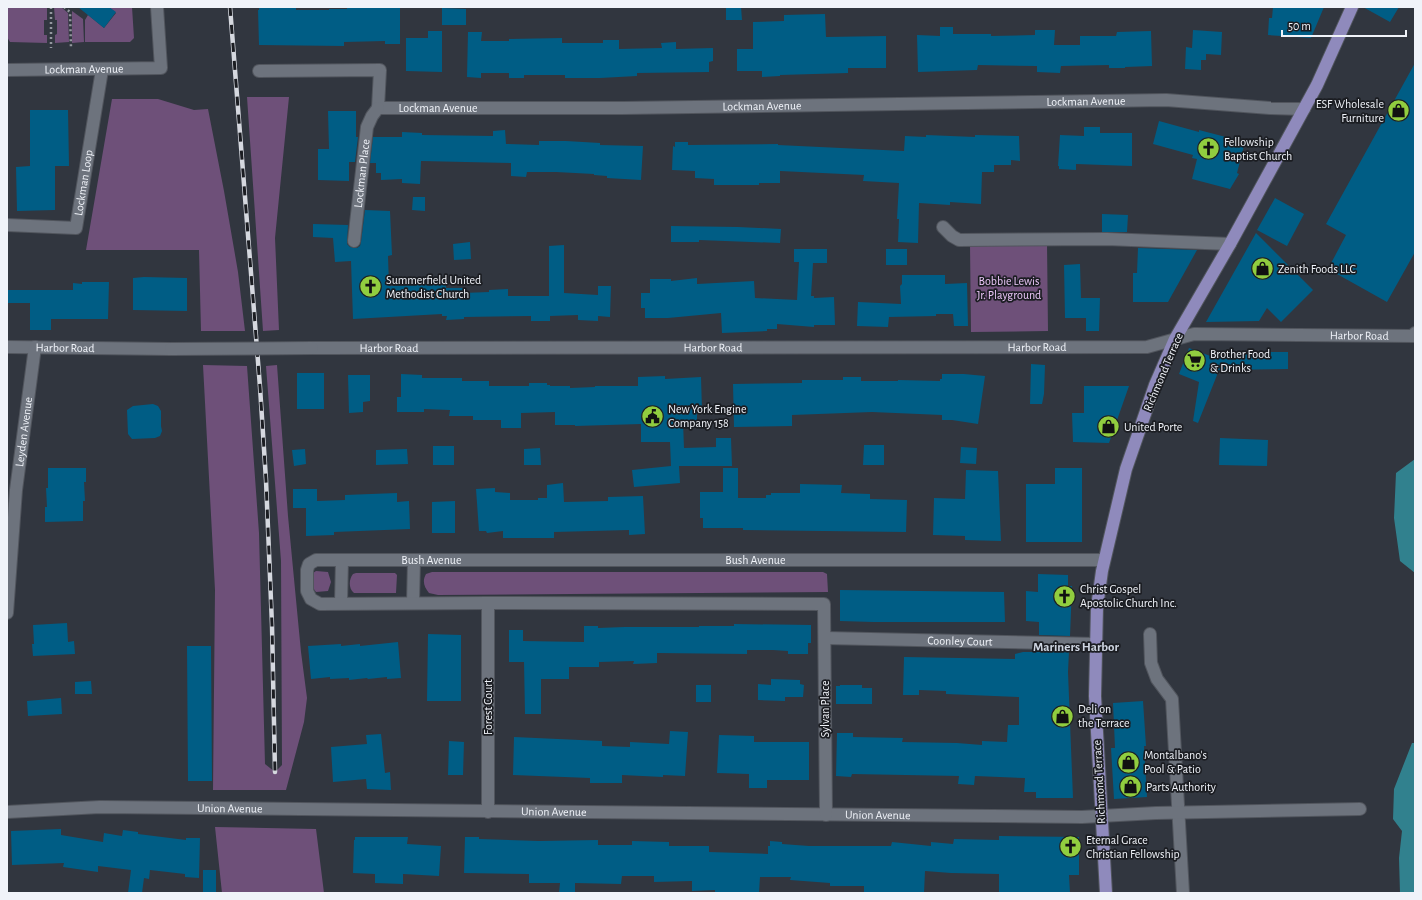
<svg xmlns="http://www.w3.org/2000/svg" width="1422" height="900" viewBox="0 0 1422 900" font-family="'Alegreya Sans',sans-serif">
<rect width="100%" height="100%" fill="#31363f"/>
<path fill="#6e5079" d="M7,7h28l2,1 10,-1v13h-3v15h3v8l-37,-1 -3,-5z
M54,7h7l7,6 1,29 -14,1v-8l2,-1v-14h-2z
M109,7h23l2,31 -4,4h-45v-22l3,-5 16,13 12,-15z
M72,11l11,8 1,23 -12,1z
M247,97h42l-14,141 4,92 -16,1z
M112,99h46l36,11 14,-1 16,82 14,81 7,59h-44l-2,-81h-113z
M1047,243l1,88 -77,1 -1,-88z
M277,365l11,151 13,136 6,46 -3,24 -18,68h-73l2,-200 -12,-225 44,1 12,167 6,231 10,8 7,-7 -1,-204 -15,-195z
M316,571l12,1 3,10 -3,9 -12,1 -3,-4v-15z
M432,572h391l4,2 1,18 -390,3 -9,-2c-5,-6 -7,-12 -3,-19z
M356,573h39l2,2 -1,18h-42c-6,-5 -5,-14 -1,-19z
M215,827l101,2 8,64h-102z"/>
<path fill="#31818e" d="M1415,459v114l-15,-12 -6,-43 2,-45z
M1412,743h3v150h-15l-1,-35 3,-27 -9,-12 1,-30z"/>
<path fill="#005d85" d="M78,7h31l7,5 -12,16z
M259,7h37v3h33v-1h18v-1l53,-1v37h-15v-3l-41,1v4l-85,-1 -1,-35h1z
M726,7h15l1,13h-16z
M1273,7h51l-13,31 -43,-3 1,-17h3z
M1363,7h36l-9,15z
M442,8l24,1v16h-24z
M825,14l1,23 60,-1v32h-38v5l-68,2v1l-18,1v-6h-25v-22h16v-27l31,-1v-6z
M940,27h13v7h38v2l44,-1v-5h20l-1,15h26v-9h36l1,-4 34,-1 1,35 -27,1v1h-16v-3l-48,1 -1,7 -23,-1v-6l-59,-1 -1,5 -59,2 -1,-37 23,1z
M1193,30l29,2 -1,23 -15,-1v6h-5v10l-16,-1 1,-22 6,1z
M428,31h14v41l-36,-1v-33h22z
M468,32h14l-1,9h28v-2l53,-1v5h41v-3h16v9l43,-1 -1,-5 15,-1v7l37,-1v13l-4,1v10l-72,1v3l-37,2h-35v-3h-41v3h-15v-5h-28v5l-14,-1z
M1415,63v189l-28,50 -59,-33 18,-34 -20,-11z
M30,110h38l1,56h-14v44l-38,1 -1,-44 14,-1z
M328,111h28v26h2l-3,25h-6v19l-31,-1v-31h11z
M1159,121l40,11v-2l46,12 -8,31 2,1 -9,15 -38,-10 5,-20 -5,-1 1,-3 -40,-11z
M1084,127h16v6h32v33l-56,-2v6l-17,-1v-3h-1l2,-31 24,1z
M505,130l1,14 33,1v-4h27l34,2v2l43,1 -2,34 -34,-2v-2l-13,-1v-1l-38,-2h-29l-1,5 -15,-1v-13l-90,-2 -1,23 -18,-1v-4l-21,1v-7h-5v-10h-6l3,-26h29v-5l20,1v2l71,1v-5z
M926,135l49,2v-2l44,1 1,25 -9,-1v5h-17v7h-12l-1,32 -31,-2v3l-31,-2 -1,40 -20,-1 1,-23h-2l2,-36 -36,-2 1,-6 -84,-4v12h-21v2h-45v-6l-19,-1v-7l-23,-1 1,-24 2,1v-5h13v3l90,-1v1l126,6 1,-15 21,1z
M413,197h12v14l-13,-1z
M1275,198l29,16 -17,32 -30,-16z
M365,210l25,1 2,44 -4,1 1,30 57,-3v5h17v5l26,-1v-2l19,-1v7h41v-50l15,-1v48l34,2v-9h13l-1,31 -12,-1v5l-20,-1v-5l-28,1v5h-19v-5l-67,1v2l-18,1 1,-4h-5v-2l-89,5 -2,-58 -16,1 -2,-24 -20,-1v-13l35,1 -1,19 3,3 7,1 3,-2 1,-4z
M1102,214l26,1 -1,17h-25z
M671,226l67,1 43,2 -1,14 -81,-3v2h-28z
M1256,233l57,57 -32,32 -14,-14 -8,13 -53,1z
M470,242l1,17 -17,1 -1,-16z
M1138,248l59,2 -29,52h-35v-29h4z
M794,249h33v14h-14l-2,33h3v2l20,-1 1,28h-21v2l-37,-3v5h-10v2l-45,2 -1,-20 -53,5h-23v-10h-4v-15h9v-14h21v2l26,-3v6l57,-3 1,17 42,2 2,-38h-5z
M886,249h21v16h-21z
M1080,264l1,34h19l-1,33h-13v-13h-21l-1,-53z
M902,275h43v9l22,-1 1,43h-14l-1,-12h-17v2l-47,1 -1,10 -31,-1 1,-24 43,2 -1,-18 2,-2z
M144,277l43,1v33l-54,-1v-32z
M82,282h27l-1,37h-57v11h-21v-27h-23v-13h66v-7l9,1z
M1189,348l24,9 1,-5h74v17l-69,1 -21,53 -5,-2 6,-39 -20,-8z
M1031,364l14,1 -1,29 -2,10h-12z
M297,373h27v36h-27z
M401,374l21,1v3h40v3h27v5h40v-3h18v2h3v1h20v2l25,-1v-1h43v-9l27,-1v3l36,-2 1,33h-5v11l-14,1 1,26 32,-1v-9h15l1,28h-53l1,17 -46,4 -2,-17 39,-4 -1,-24h-29v-18l-66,2v-1h-20v-13l-34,1v15h-20v-8h-28v-4h-24l1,-6 -26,-1v3h-27v-15h4z
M942,374h22l21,2 -7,48 -26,-4h-10v-5l-70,-3 -80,3v11l-58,1 -1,-43 69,-1v-3h41v-3h18v4h37v-1l42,1v-2h2z
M348,375h22v26l-7,1v10l-14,1z
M1084,386h45l-20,57 -36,-1 -1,-29h12z
M153,404l5,2 3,5v15l1,5 -2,5 -5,2 -23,1 -4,-5 -1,-24 6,-4z
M1220,438l48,2 -1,26 -48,-1z
M864,445h20v20h-21z
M433,446h21v19h-21z
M961,447l16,1 -1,16 -16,-1z
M540,448l1,17h-17v-16z
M305,449l1,15 -12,2 -2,-16z
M407,449l1,15 -32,1v-15z
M48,468h38v14h-2l1,19h-2v20l-38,1v-15h2l-1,-19h2z
M723,468h15v30h28v-3h5v-2h29v-9l42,1 -1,8 29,1v5l37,1 -1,32 -163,-2v-2h-40v-10h-3v-26h23z
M1055,468h27v74h-56v-58h29z
M966,470l32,1 3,70 -36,-1v-4l-32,-1 1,-37 31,1z
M563,483l1,19 44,-1v-4l35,-1 2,38 -16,1v-5l-75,2v6h-51v-7l-16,2 -1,-2h-7l-3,-42 19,-1v4l15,1v7h28v-2h9v-13z
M293,489h24v12l28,-1v-5l52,-2v9l12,-1 1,28 -76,3v3l-28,1v-28h-13z
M455,501v32h-23v-31z
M1038,574l30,1v11h4l-2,50 -31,-1v-13l-13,-1v-30l12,1z
M840,590l164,2 1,30h-132l-33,-1z
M67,623l1,19 6,-1 1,13 -42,2 -1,-12h2l-1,-19z
M734,624l77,1v18h-3v11h-20v-3l-15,-1h-26v4l-90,-1v10l-24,1 1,-3 -35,1v5h-30v12h-28v35h-16l-1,-52h-15v-32h14v11l61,1v-16h14v2l27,-1h74v-1h35z
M428,634l33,1v66h-34z
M398,642l3,36 -14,1v-2l-19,2 -1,-1 -18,2v-2l-19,1v-2l-19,2 -3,-33 33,-2v2l19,-2v2z
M187,646h24l1,135h-24z
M1038,650l31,1 -1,21 5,126h-37v-6h-12l1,-14 -50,-2 -1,9 -16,-1 1,-8 -107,-2 -1,3 -15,-1 1,-43h16v4l50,1 -1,4 55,1 25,2v-4l25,1 1,-17h11v-28l-73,-3v-3l-27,-1v5h-16l1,-38 111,2v-5l8,-2h15z
M771,679l29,1v4l4,1 -1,12h-18v4l-27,-1v-16l13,1z
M91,681l1,13h-17v-12z
M696,685h15v17h-15z
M840,685h22v3h10v16h-36v-18h4z
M61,698l1,16 -34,2 -1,-15z
M1143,701l3,45h-2l3,51 -33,2 -3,-51h4l-2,-45z
M670,731l18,1 -3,44 -22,-1v2l-41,-2v8h-32v-5l-77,-3 1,-38 88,4v5l28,1v-5l39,2z
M381,734l4,39 5,-1 1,18 -24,-1 -1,-10 -33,3 -2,-35 36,-3 -1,-9z
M719,735l35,1v6h55v38h-42v8h-18v-14l-32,-1z
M449,741l15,1 -1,33h-15z
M61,829v6l42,7 1,-9 18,3 1,-6 15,2v2l48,6v-2h14l-1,40 -14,-1v-3l-35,-4 -1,9 -5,-1 -2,15h-14l3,-23 -33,-4v6l-35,-5 1,-4 -52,2 -1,-34z
M999,836l80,1v38h-10l1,18h-71v-19l-48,-1 -26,-2 -1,22h-60v-7h-34v-3l-40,-3 1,-3h-31l-1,16h-44v-3l-23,1v-10l-38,1v-6h-32l-1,8 -46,-1v10h-16l1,-10h-31v-9l-65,-1 1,-36h14v2l60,2 59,-1v5h34v-4l37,1v4h40v6l59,2v-8h2v-5l12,1v2l27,2h82l1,-4 39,4v-4l22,2 1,-5 45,1z
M355,837h53l-1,7 34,2 -2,30 -36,-2v10l-28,-1v-9l-22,-1 1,-33h1z
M203,870h13v23h-13z"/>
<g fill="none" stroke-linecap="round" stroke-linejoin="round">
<defs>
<g id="minor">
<path id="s1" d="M7,70l154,-2 -4,-61"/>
<path d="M259,71l121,-1 -2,38"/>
<path id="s2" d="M378,108h245l543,-8 104,8 34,1"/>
<path id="s3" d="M7,225l69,3 26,-158"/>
<path d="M943,227l9,9 7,4 148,-1 123,5"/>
<path id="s4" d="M354,241l13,-114 5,-11 6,-8"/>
<path id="s5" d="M7,347l164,2"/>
<path id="s6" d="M312,348l835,-1 47,-13 220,2 1,-3"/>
<path d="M341,603l1,-43"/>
<path d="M413,603l1,-43"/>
<path id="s7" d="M7,613l9,-123 19,-143"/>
<path d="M1150,634l1,29 6,16 15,20 11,194"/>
<path id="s8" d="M825,638l271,6"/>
<path id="s9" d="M7,812l93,-5 982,10 74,-4 204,-4"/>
<path d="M488,812v-209"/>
<path id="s10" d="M826,815l-2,-211 -336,-1 -168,1 -9,-5 -4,-8v-21l2,-6 7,-4h788"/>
</g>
<path id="major" d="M1106,893l-11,-197 2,-89 5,-36 24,-102 29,-84 20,-46 55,-95 87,-159 35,-78"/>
</defs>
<use href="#minor" stroke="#51555d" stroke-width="14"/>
<use href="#major" stroke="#51555d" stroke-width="14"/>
<path stroke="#94989f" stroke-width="2.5" stroke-dasharray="2 3" stroke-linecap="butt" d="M51,7v41
M64,7l6,5 1,36"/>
<use href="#minor" stroke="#6d737d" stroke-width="12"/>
<use href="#major" stroke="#8f8abc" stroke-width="12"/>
<defs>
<path id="rail" d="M230,7l30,380 6,93 6,145 3,147"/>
</defs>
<use href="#rail" stroke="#d5d8df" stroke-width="4.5"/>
<use href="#rail" stroke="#1b1d22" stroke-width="3" stroke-dasharray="9" stroke-linecap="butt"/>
<defs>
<path id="minor-bridge" d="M171,349l141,-1"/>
</defs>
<use href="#minor-bridge" stroke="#51555d" stroke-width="14" stroke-linecap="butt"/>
<use href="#minor-bridge" stroke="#6d737d" stroke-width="12"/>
</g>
<defs>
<symbol id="shop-disc" viewBox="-11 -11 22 22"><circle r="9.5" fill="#91cd3f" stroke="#1b1d22"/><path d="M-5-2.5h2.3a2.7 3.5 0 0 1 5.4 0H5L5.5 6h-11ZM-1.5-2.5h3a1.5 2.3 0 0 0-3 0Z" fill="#111"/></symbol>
<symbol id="church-disc" viewBox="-11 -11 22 22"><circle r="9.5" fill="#91cd3f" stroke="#1b1d22"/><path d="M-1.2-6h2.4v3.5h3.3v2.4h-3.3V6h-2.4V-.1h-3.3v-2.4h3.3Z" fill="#111"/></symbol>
<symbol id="supermarket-disc" viewBox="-11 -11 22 22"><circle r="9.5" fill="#91cd3f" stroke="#1b1d22"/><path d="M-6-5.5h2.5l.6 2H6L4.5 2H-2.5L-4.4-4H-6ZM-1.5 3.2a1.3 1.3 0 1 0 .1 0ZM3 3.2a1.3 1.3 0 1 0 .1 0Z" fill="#111"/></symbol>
<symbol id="civic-disc" viewBox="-11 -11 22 22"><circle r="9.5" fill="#91cd3f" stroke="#1b1d22"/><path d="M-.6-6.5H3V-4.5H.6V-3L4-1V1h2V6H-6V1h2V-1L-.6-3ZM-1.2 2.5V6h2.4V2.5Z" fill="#111"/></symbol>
</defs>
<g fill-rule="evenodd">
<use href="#shop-disc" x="1386" y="98" width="25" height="25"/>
<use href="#church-disc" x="1196" y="136" width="25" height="25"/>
<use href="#shop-disc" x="1250" y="256" width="25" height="25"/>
<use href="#church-disc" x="358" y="274" width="25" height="25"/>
<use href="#supermarket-disc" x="1182" y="348" width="25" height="25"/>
<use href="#civic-disc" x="640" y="404" width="25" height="25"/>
<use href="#shop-disc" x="1096" y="414" width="25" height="25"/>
<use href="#church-disc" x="1052" y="584" width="25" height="25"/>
<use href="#shop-disc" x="1050" y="704" width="25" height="25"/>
<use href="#shop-disc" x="1116" y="750" width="25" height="25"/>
<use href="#shop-disc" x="1118" y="774" width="25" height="25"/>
<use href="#church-disc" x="1058" y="834" width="25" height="25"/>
</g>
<g text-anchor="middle" stroke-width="3.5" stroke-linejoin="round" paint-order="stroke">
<g font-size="12" fill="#f0f3f9" stroke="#1b1d22">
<text dy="4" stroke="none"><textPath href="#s1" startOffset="77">Lockman Avenue</textPath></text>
<text dy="4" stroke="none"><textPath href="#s2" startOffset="708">Lockman Avenue</textPath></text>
<text dy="4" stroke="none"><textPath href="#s2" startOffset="384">Lockman Avenue</textPath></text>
<text dy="4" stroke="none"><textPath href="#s2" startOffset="60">Lockman Avenue</textPath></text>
<text dy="4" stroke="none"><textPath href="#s4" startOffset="68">Lockman Place</textPath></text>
<text dy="4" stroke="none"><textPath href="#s3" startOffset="115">Lockman Loop</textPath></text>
<text dy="4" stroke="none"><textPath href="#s6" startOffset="1049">Harbor Road</textPath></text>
<text dy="4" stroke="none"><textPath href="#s5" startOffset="58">Harbor Road</textPath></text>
<text dy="4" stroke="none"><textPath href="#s6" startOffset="725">Harbor Road</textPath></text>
<text dy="4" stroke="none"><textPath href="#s6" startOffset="77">Harbor Road</textPath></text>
<text dy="4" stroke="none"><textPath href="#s6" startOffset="401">Harbor Road</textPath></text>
<text transform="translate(1163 372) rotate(-67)" y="4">Richmond Terrace</text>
<text dy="4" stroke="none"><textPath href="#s7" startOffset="182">Leyden Avenue</textPath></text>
<text dy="4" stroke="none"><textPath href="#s10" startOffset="885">Bush Avenue</textPath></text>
<text dy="4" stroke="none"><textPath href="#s10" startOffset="1209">Bush Avenue</textPath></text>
<text dy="4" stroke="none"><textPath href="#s8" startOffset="135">Coonley Court</textPath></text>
<text transform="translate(488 707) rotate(-90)" y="4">Forest Court</text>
<text transform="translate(825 709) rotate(-90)" y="4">Sylvan Place</text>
<text transform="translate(1099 782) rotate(-93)" y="4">Richmond Terrace</text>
<text dy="4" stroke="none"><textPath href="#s9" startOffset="223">Union Avenue</textPath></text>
<text dy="4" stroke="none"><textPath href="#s9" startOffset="547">Union Avenue</textPath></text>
<text dy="4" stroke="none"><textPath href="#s9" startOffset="871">Union Avenue</textPath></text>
</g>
<g font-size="12" fill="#f0f3f9" stroke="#1b1d22" text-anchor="start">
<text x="1384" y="108" text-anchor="end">ESF Wholesale<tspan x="1384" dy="14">Furniture</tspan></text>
<text x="1224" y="146">Fellowship<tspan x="1224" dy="14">Baptist Church</tspan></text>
<text x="1278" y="273">Zenith Foods LLC</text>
<text x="386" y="284">Summerfield United<tspan x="386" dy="14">Methodist Church</tspan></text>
<text x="1210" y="358">Brother Food<tspan x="1210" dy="14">&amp; Drinks</tspan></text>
<text x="668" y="413">New York Engine<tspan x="668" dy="14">Company 158</tspan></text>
<text x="1124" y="431">United Porte</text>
<text x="1080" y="593">Christ Gospel<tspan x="1080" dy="14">Apostolic Church Inc.</tspan></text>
<text x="1078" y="713">Deli on<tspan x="1078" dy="14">the Terrace</tspan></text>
<text x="1144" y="759">Montalbano's<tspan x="1144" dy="14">Pool &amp; Patio</tspan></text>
<text x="1146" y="791">Parts Authority</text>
<text x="1086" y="844">Eternal Grace<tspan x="1086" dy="14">Christian Fellowship</tspan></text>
</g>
<g font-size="12" fill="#e9c5f6" stroke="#1b1d22">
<text x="1009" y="285">Bobbie Lewis<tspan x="1009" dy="14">Jr. Playground</tspan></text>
</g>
<g font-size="13" font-weight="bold" fill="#ced5e1" stroke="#1b1d22">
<text x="1076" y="651">Mariners Harbor</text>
</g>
</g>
<rect width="1422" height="900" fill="none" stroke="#f0f3f9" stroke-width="16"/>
<path d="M1282 30v6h124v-6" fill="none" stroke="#f0f3f9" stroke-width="2"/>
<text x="1288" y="30" font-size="12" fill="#f0f3f9" stroke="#1b1d22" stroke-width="3" paint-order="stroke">50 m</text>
</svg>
